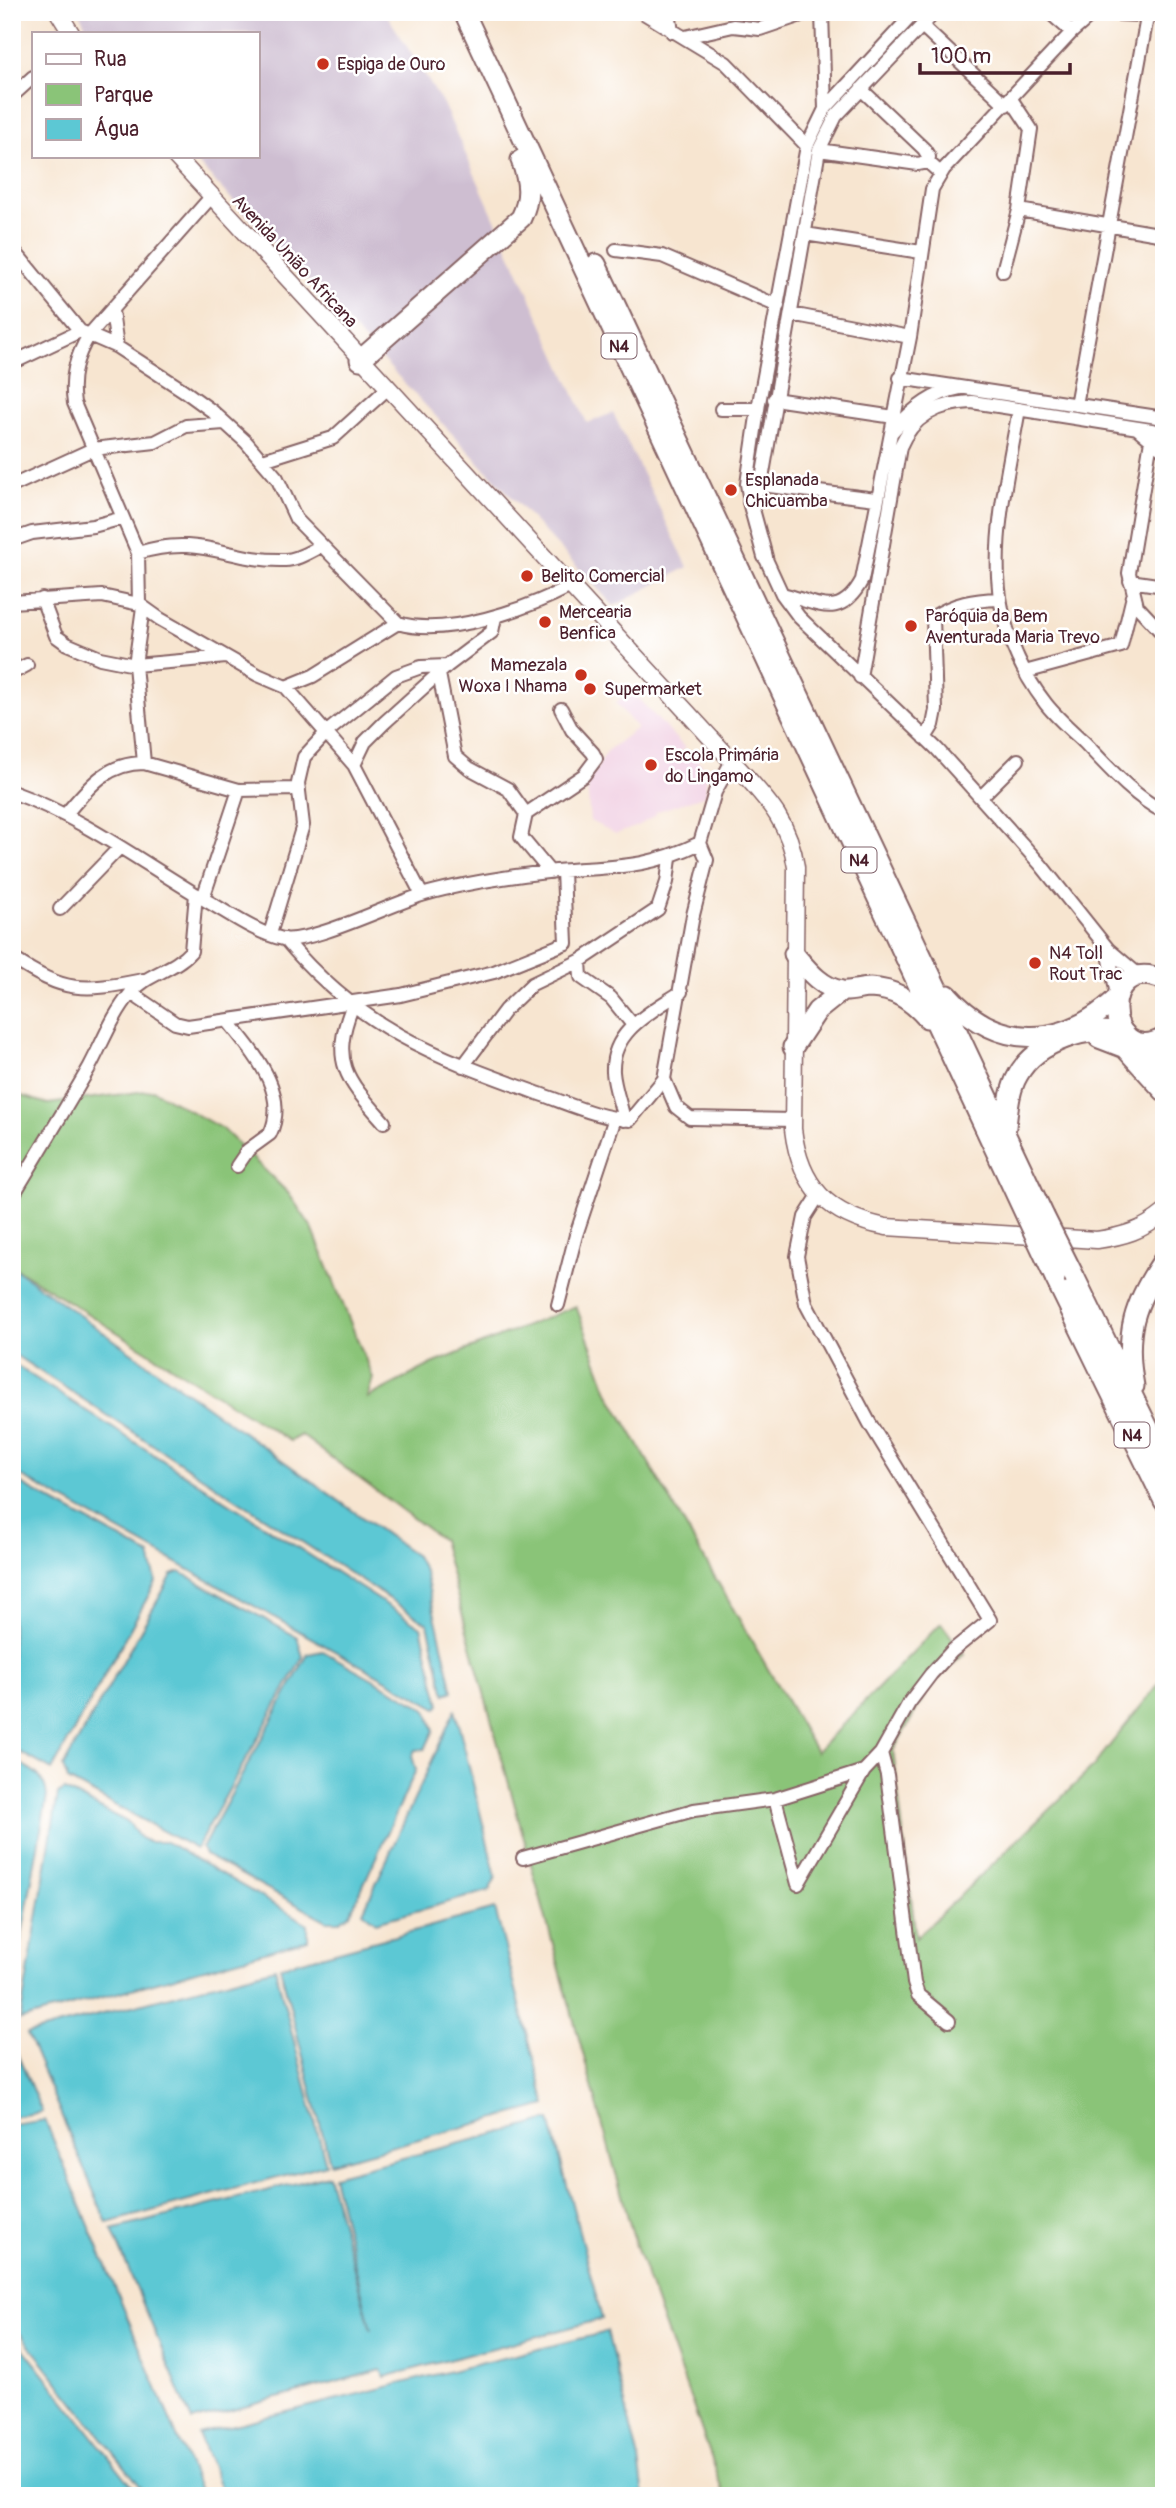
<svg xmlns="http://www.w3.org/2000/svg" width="1176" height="2508" viewBox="0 0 1176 2508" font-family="Pangolin,sans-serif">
<rect width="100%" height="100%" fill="#fff"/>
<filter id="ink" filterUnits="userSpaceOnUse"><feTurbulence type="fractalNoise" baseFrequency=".0143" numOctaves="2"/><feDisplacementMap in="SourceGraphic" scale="14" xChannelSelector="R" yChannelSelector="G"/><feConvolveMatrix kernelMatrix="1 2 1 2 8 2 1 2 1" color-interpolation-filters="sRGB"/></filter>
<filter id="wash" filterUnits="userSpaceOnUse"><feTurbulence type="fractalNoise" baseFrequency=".00686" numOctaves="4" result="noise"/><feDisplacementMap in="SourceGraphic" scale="28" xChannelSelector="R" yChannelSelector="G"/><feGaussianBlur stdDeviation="1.57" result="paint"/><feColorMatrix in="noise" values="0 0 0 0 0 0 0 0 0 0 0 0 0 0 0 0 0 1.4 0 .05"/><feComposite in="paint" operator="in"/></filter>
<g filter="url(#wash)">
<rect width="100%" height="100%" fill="#f7e5d0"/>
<path fill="#f1d0e3" d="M630,690l55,58 -5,4 6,5 5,-4 15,16v26l-51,17 1,3 -18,11 -22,8 -26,-13 -3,-37 21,-34 29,-22 -21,-25z"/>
<path fill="#cebed1" d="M79,12h306l58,92 144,319 26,-10 75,154 -74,39 -423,-450h66v-123h-168z"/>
<path fill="#8ac478" stroke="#6a7252" stroke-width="2" d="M153,1090l71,40 65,64 23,34 61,150 -6,20 65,-34 144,-58 33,88 207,358 125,-129 23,31 -33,30 -38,67 23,187 175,-169 73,-92v819h-439l-90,-253 -193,-703 -141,-105 -11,6 -278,-175v-173l36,11z"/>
<path fill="#5cc8d4" stroke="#537480" stroke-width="2" d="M12,1267l404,289 9,17 28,118 -8,3 -17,-70 -416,-271z
M12,1363l409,264 19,78 -3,3 -425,-237z
M12,1479l138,76 6,27 -104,188 -40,-22z
M180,1572l117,65 6,20 -107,192 -128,-69 -5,-13 109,-192z
M323,1651l103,58 8,21 -9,19 -10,1 -3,6 4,14 -66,144 -10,7h-13l-122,-66 -3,-7 106,-194z
M455,1710l41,167 -7,14 -113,31 -13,-10z
M12,1759c18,10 33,15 35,37l-35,195z
M65,1790l64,33 10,14 9,5h18l142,82v16l-288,80 38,-226z
M495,1909l51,196 -216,58 -50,-196z
M275,1968l51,196 -219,59 -80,-189z
M12,2042l30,70 -30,5z
M45,2120l157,376h-54l-136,-173v-198z
M550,2120l52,199 -218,58 -3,-7 -189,51 -80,-191 216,-55 43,155 -38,-154z
M607,2332l32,128 5,36h-420l-26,-62z
M12,2334l128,162h-128z"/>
</g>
<g filter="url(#ink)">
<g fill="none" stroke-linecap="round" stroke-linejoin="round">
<defs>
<path id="minor" d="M642,12l84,51 81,83
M669,12l3,20
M822,12l3,97
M1049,12l23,20
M1095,13l69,3
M922,26l84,79
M685,37l48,-11 27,3 50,-17
M861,89l63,60 5,8 -1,5 12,11
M12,96l21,-19
M1011,99l20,30 -12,81 145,25
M819,150l99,14 10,-2
M805,234l116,18
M12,248l68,83 37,16 66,43 29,21 34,31 31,36 19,41 102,104c48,15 129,-14 173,-37
M616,250l46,6 116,50
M1003,271l16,-61
M112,311l5,36
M791,314l119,23
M12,363l68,-32
M900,378l264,40
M774,399l120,18
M1076,405l72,-393
M721,409h37
M1019,409c-19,109 -47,199 27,295 11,14 25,26 38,38 24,25 49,54 80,70
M1138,429l13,11 -22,133 8,33 27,29
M892,432c18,-21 40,-39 68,-44
M1151,440l13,10
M263,460l70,-22 55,-50
M761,485l115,14
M12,486l81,-37 62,-7 31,-16 38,-3
M750,502l11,-17 58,-335 17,-34 99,-104
M750,502l-3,-18 12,-81 48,-257 18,-37 90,-97
M12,540l20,-7 61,-7 30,-8
M138,553l-64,-150c-4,-26 2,-46 15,-68l122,-138
M765,557l17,37 17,23 138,132 104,116 67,84 32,27
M1130,581l34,5
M782,594c37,9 58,27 80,-14l48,-243 22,-148 12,-20 128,-137 23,-20
M42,599l14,37 11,8 33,14 35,7 91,-8
M12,602l90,-6 37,8 21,15 98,56 28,12 27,-11 85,-53
M139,604l-1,-51c63,-20 91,9 147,7 12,0 24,-8 36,-14
M143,607l-8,58 9,98
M1025,672l96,-26 12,-50
M12,673l15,-8
M439,674l16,82 14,12 39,21 18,25
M860,677l40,-230c13,-31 38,-44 72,-45l192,30
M286,687l68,78 68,130
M925,738l8,-13 3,-15 -3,-93c22,-14 40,-17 66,-18
M354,765l11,-23 19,-19 63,-57 45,-34 3,-15
M12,792c70,25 132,72 195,109 23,13 49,32 76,38 28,5 110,-36 142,-45 43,-12 86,-18 131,-23 58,-5 88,-1 144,-28
M981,797l37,-37
M65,815c23,-27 41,-52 79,-52l95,27 60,-1
M550,872l-29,-35 5,-23 58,-39 12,-16 -3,-6 -21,-23 -11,-21
M203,898l36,-108
M60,909l59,-61
M270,934l33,-109 -5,-42 6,-26 23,-25 69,-56 25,-9 26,-1
M285,939c74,89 147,116 252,154 30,10 61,25 93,27l34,-41 29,-164 14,-55 -7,-17 15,-51 17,-31
M1108,949l9,46
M12,958c53,35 70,34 131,22
M580,961l1,16 30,21 22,27
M131,993l44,30 13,3 213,-31 93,-23 72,-29 -3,-72
M352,1007c-22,56 -5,73 32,115
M228,1021c24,31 62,70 42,113l-22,16 -11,16
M463,1066l42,-56 27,-26 48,-23 78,-52 9,-27 3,-24
M664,1079l12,28 14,11 103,2
M624,1120c-3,-15 -10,-33 -11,-48 -2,-42 40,-61 68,-80
M12,1197c26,-43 52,-86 77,-129 14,-26 23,-52 42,-75 16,-20 43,-22 60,-42l5,-57
M558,1305l18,-70 39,-117
M881,1753l6,22 27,208 4,12 31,26
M775,1799l23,85
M523,1858l171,-48 81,-11 89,-28 17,-18 28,-50 22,-29 21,-23 38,-31 -121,-198 -63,-118 -9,-48 8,-39 14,-22
M798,1884l66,-113"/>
<path id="tertiary" d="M750,502l15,55"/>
<path id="secondary" d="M58,12l13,21
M175,156l557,605c31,35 57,57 64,106l-3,262c7,58 36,87 93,98l211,13c27,-4 45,-9 67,-27
M1132,1039l21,23 11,21"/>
<path id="primary" d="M1164,980c-68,-29 -60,90 0,58"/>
<path id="trunk" d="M464,12l563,1206
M596,264l448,952
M360,360l161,-142c10,-20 8,-37 0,-58
M794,954c13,15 27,34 48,37 9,1 19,-3 28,-3 25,1 41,12 57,30
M948,995c49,55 113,54 167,5
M1099,1038l26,10 39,43
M793,1047l24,-36 25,-20
M1005,1134c3,-20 3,-42 13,-59 18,-33 72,-51 107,-41
M1055,1278l109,223
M1075,1278l89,182
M1134,1386c-10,-53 0,-83 30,-127"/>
</defs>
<use href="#minor" stroke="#876465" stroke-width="16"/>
<use href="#tertiary" stroke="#876465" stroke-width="18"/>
<use href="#secondary" stroke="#876465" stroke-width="19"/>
<use href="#primary" stroke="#876465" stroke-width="23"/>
<use href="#trunk" stroke="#876465" stroke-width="23"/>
<use href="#minor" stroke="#fff" stroke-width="12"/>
<use href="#tertiary" stroke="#fff" stroke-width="14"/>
<use href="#secondary" stroke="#fff" stroke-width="16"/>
<use href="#primary" stroke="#fff" stroke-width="19"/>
<use href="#trunk" stroke="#fff" stroke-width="19"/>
<defs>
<path id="trunk-bridge" d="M1044,1216l31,62
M1027,1218l28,60"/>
</defs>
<use href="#trunk-bridge" stroke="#876465" stroke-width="23" stroke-linecap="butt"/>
<use href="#trunk-bridge" stroke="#fff" stroke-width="19"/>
</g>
</g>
<g fill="#c8321e" stroke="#fff" stroke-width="2.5">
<circle cx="323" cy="64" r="7"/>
<circle cx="731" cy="490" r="7"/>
<circle cx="527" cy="576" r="7"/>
<circle cx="545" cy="622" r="7"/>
<circle cx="911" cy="626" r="7"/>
<circle cx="581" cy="675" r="7"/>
<circle cx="590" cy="689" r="7"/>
<circle cx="651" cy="765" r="7"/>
<circle cx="1035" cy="963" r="7"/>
</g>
<g text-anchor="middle" stroke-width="5" stroke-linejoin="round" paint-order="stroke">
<g fill="#fff" stroke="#80626b" stroke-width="2">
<rect x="601.5" y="333.5" width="35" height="25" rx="5"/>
<rect x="841.5" y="847.5" width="35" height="25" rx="5"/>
<rect x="1114.5" y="1422.5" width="35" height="25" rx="5"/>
</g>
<g font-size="16" font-weight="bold" fill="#4a1f2b">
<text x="619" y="352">N4</text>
<text x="859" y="866">N4</text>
<text x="1132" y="1441">N4</text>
</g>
<g font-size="18" fill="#4a1f2b" stroke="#fff" text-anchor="start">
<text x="337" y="70">Espiga de Ouro</text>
<text x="745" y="486">Esplanada<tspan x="745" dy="21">Chicuamba</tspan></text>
<text x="541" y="582">Belito Comercial</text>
<text x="559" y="618">Mercearia<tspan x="559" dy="21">Benfica</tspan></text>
<text x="925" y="622">Paróquia da Bem<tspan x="925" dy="21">Aventurada Maria Trevo</tspan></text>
<text x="567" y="671" text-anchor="end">Mamezala<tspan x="567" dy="21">Woxa I Nhama</tspan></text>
<text x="604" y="695">Supermarket</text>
<text x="665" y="761">Escola Primária<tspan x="665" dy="21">do Lingamo</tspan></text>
<text x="1049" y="959">N4 Toll<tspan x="1049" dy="21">Rout Trac</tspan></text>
</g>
<g font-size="18" fill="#4a1f2b" stroke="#fff">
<text transform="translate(295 261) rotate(47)" y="6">Avenida União Africana</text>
</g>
</g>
<rect width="1176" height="2508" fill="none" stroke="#fff" stroke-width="42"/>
<rect x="32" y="32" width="228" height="126" fill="#ffffff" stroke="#b7a5aa" stroke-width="2"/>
<rect x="46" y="54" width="35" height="10" fill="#ffffff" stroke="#b7a5aa" stroke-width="2"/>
<text x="94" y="66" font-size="21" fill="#4a1f2b">Rua</text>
<rect x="46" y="84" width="35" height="21" fill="#8ac478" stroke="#b7a5aa" stroke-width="2"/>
<text x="94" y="102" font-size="21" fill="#4a1f2b">Parque</text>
<rect x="46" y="119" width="35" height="21" fill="#5cc8d4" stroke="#b7a5aa" stroke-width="2"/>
<text x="94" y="136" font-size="21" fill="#4a1f2b">Água</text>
<path d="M920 63v10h150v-10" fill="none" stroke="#4a1f2b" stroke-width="3.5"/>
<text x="931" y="63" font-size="21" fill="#4a1f2b" stroke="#ffffff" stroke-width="5" paint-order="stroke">100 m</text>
</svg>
